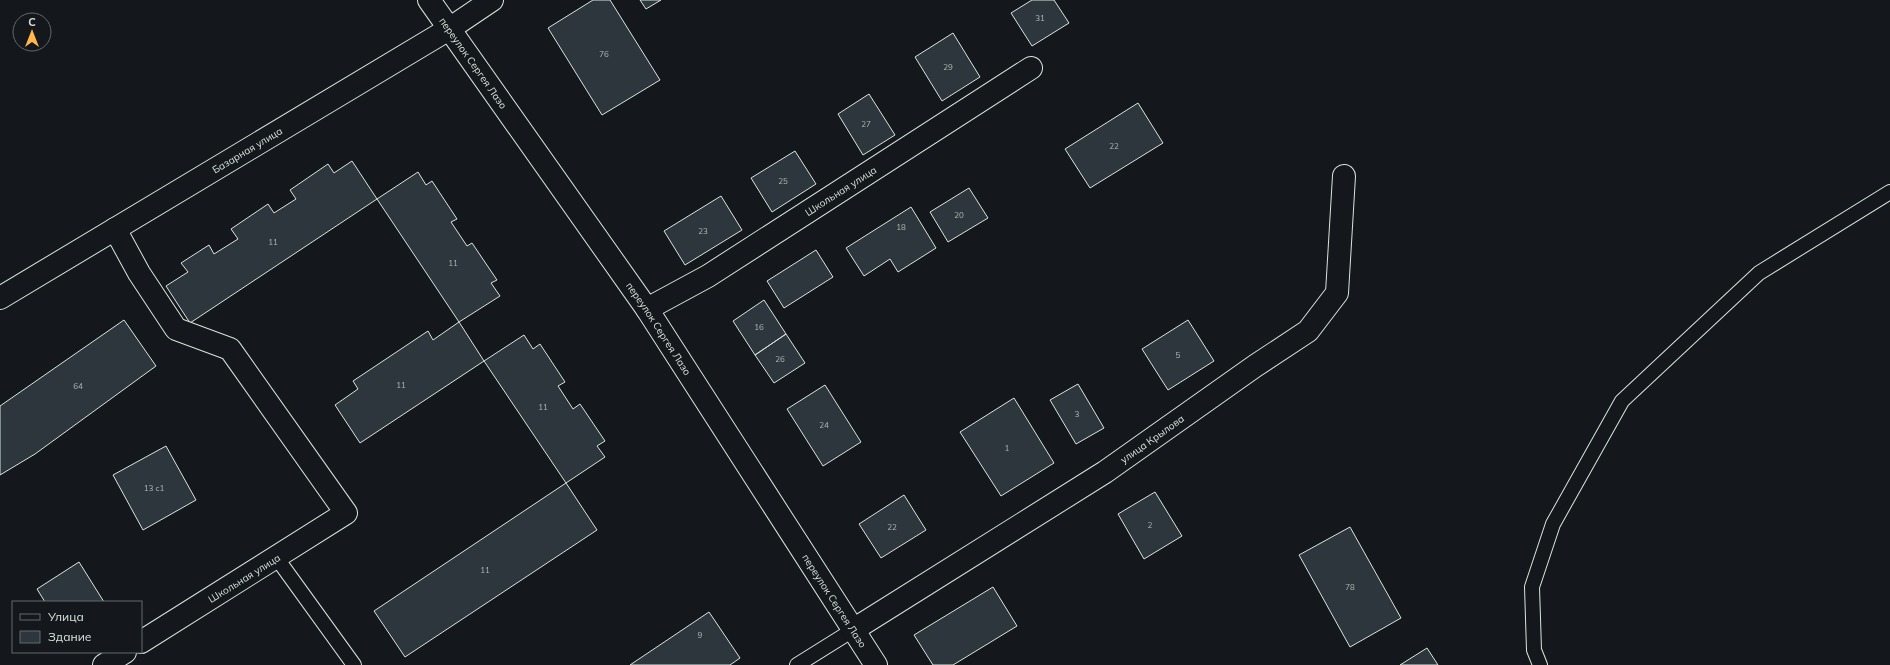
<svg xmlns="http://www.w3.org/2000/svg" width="1890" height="665" viewBox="0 0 1890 665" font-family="Mulish,sans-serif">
<rect width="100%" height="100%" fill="#14181c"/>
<path fill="#2c363c" stroke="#d8e6dc" d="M593,0h17l50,80 -58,35 -54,-87z
M640,0h21l-15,9z
M1032,0h22l15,23 -37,23 -21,-33z
M953,33l27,44 -38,24 -27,-44z
M869,94l26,41 -32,20 -25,-41z
M1138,103l25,40 -73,45 -25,-39z
M795,151l21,33 -44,28 -21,-34z
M352,161l25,38 -187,124 -24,-37 22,-14 -7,-9 28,-18 5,9 24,-15 -7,-10 37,-25 6,9 22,-14 -6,-9 38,-26 6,9z
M418,172l8,13 6,-4 25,38 -6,3 16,24 5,-3 25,37 -6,3 9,13 -41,26 -82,-123z
M969,188l19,30 -40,24 -18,-30z
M721,196l21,34 -57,35 -21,-34z
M911,207l25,41 -38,24 -8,-13 -26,17 -18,-28z
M816,250l17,27 -49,31 -17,-27z
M764,300l22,34 -31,21 -22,-34z
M124,320l32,46 -121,88 -35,21v-69z
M1188,320l26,41 -46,29 -26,-41z
M459,322l25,39 -124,82 -25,-38 23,-16 -5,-8 75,-50 5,9z
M786,334l19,29 -31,20 -19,-28z
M524,335l9,14 7,-5 25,38 -7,4 15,23 7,-5 25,37 -8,5 8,11 -39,26 -82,-122z
M1078,384l26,44 -28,16 -26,-44z
M825,385l36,57 -38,24 -36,-57z
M1014,398l40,65 -53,33 -41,-64z
M166,446l30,54 -53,30 -30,-55z
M566,483l31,47 -192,127 -31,-46z
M1155,492l27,44 -38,23 -26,-45z
M904,495l22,35 -45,28 -22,-34z
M1350,527l51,91 -51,29 -51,-92z
M79,562l25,40h-59l-8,-13z
M993,587l24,39 -64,39h-20l-19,-30z
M709,612l31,46 -10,7h-100z
M1427,648l11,17h-38z"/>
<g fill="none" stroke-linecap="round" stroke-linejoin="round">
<defs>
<path id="lane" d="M276,557l78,108
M797,665l56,-35
M1540,665l-6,-15 -2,-63 21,-63 69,-123 137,-128 131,-81"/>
<g id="street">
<path d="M115,229l24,44 37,56 54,20 116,164 -205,129"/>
<path id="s1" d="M0,298l449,-269 43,-29"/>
<path id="s2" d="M647,309l61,-33 323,-208"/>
<path id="s3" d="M853,630l252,-158 150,-106 53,-35 29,-38 7,-117"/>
<path d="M104,665l21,-13"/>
</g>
<g id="secondary">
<path id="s4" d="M429,0l218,309 229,356"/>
</g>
</defs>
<use href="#lane" stroke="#d8e6dc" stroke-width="16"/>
<use href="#street" stroke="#d8e6dc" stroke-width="24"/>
<use href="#secondary" stroke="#d8e6dc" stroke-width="24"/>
<use href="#lane" stroke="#14181c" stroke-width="14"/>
<use href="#street" stroke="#14181c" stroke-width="22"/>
<use href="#secondary" stroke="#14181c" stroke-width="22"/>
</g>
<g text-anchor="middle" stroke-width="3" stroke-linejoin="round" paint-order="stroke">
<g font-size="8" fill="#adbab4">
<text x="1040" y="21">31</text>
<text x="604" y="57">76</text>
<text x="948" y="70">29</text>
<text x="866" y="127">27</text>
<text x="1114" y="149">22</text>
<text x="783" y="184">25</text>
<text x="959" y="218">20</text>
<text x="901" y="230">18</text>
<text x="703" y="234">23</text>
<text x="273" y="245">11</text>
<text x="453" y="266">11</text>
<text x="759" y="330">16</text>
<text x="1178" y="358">5</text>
<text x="780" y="362">26</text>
<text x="401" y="388">11</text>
<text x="78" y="389">64</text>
<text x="543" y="410">11</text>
<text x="1077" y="417">3</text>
<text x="824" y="428">24</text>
<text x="1007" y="451">1</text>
<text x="154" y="491">13 с1</text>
<text x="1150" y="528">2</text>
<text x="892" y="530">22</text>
<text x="485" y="573">11</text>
<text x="1350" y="590">78</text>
<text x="700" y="638">9</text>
</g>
<g font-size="10" fill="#d8e6dc" stroke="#14181c">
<text dy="4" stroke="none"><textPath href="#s4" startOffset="77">переулок Сергея Лазо</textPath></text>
<text dy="4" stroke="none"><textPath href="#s1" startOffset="288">Базарная улица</textPath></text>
<text dy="4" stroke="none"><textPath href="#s2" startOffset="227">Школьная улица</textPath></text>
<text dy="4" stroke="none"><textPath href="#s4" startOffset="401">переулок Сергея Лазо</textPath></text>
<text dy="4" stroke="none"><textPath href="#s3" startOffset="355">улица Крылова</textPath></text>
<text transform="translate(244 578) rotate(-32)" y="4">Школьная улица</text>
<text dy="4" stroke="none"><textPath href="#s4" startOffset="725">переулок Сергея Лазо</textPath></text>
</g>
</g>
<rect x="12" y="601" width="130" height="52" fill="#14181c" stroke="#626a69"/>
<rect x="20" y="614" width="20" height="6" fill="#14181c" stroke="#626a69"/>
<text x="48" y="621" font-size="12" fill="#d8e6dc">Улица</text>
<rect x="20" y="631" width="20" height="12" fill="#2c363c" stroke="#626a69"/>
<text x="48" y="641" font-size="12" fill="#d8e6dc">Здание</text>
<g transform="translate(32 32)"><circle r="19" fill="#14181c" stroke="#626a69"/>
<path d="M0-3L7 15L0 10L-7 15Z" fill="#ffb74d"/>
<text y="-6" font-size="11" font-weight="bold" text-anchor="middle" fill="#d8e6dc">С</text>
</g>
</svg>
